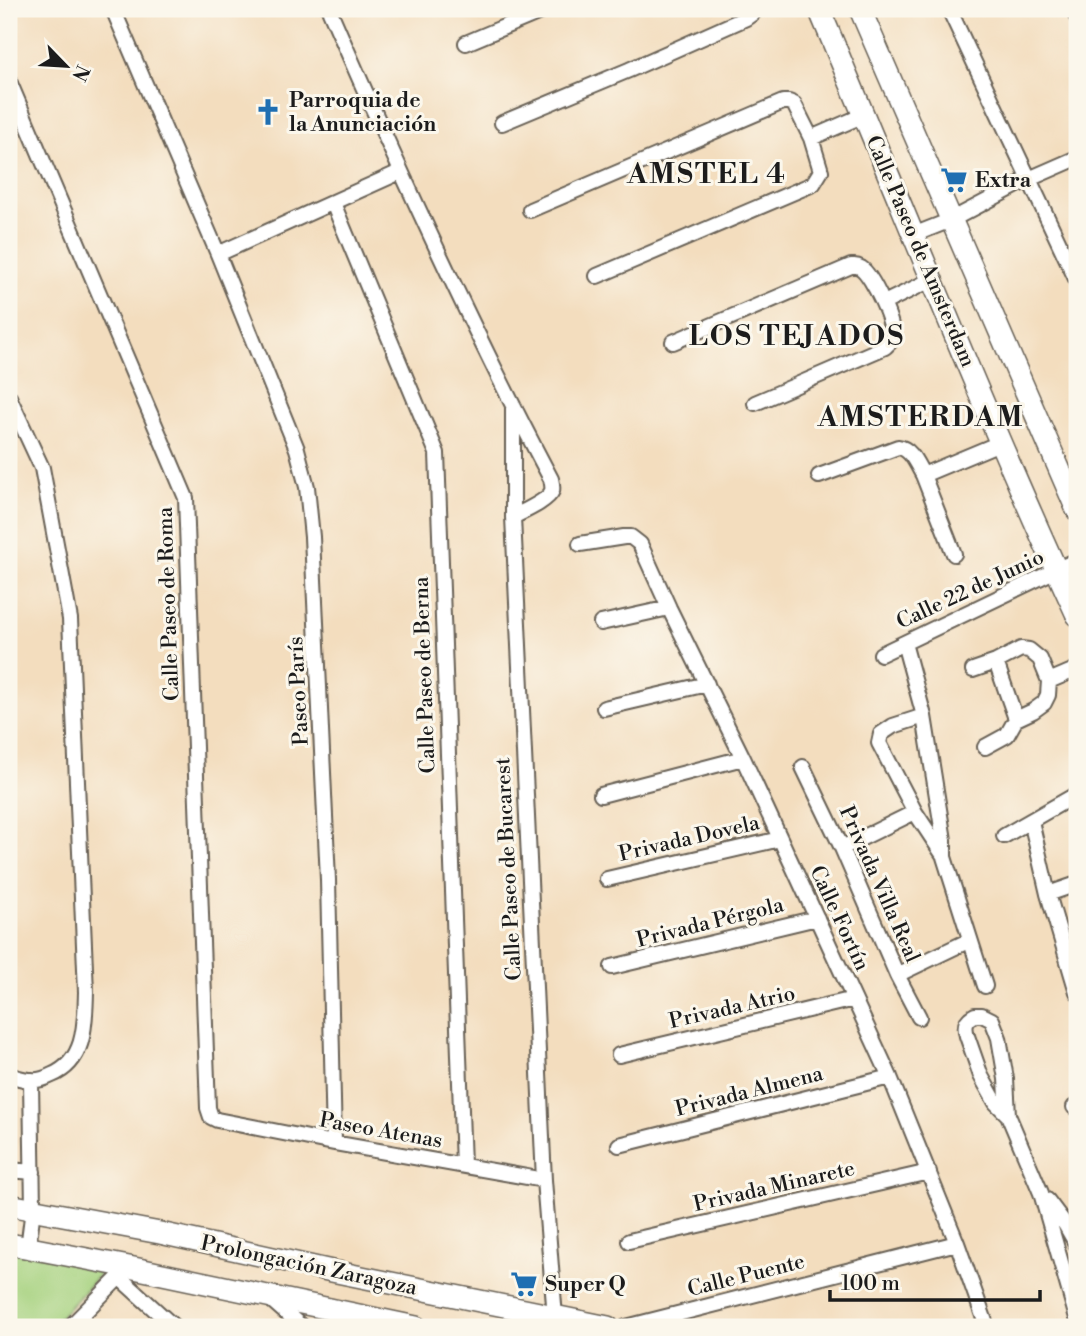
<svg xmlns="http://www.w3.org/2000/svg" width="1086" height="1336" viewBox="0 0 1086 1336" font-family="'Libre Bodoni',serif">
<rect width="100%" height="100%" fill="#fbf7ec"/>
<filter id="ink" filterUnits="userSpaceOnUse"><feTurbulence type="fractalNoise" baseFrequency=".0143" numOctaves="2"/><feDisplacementMap in="SourceGraphic" scale="14" xChannelSelector="R" yChannelSelector="G"/><feConvolveMatrix kernelMatrix="1 2 1 2 8 2 1 2 1" color-interpolation-filters="sRGB"/></filter>
<filter id="wash" filterUnits="userSpaceOnUse"><feTurbulence type="fractalNoise" baseFrequency=".00686" numOctaves="4" result="noise"/><feDisplacementMap in="SourceGraphic" scale="28" xChannelSelector="R" yChannelSelector="G"/><feGaussianBlur stdDeviation="1.57" result="paint"/><feColorMatrix in="noise" values="0 0 0 0 0 0 0 0 0 0 0 0 0 0 0 0 0 1.4 0 .05"/><feComposite in="paint" operator="in"/></filter>
<g filter="url(#wash)">
<rect width="100%" height="100%" fill="#f3ddbe"/>
<path fill="#a5d17e" stroke="#60764d" stroke-width="2" d="M9,1249l98,18 -56,60h-42z"/>
</g>
<g filter="url(#ink)">
<g fill="none" stroke-linecap="round" stroke-linejoin="round">
<defs>
<path id="street" d="M113,9l105,245 79,195 10,38 5,50 16,343 6,263
M329,9c69,159 141,317 222,470 1,4 2,8 1,12 -4,10 -30,21 -39,26
M949,9l128,272
M1073,9l4,8
M466,43l81,-34
M9,81l177,417 22,610 3,9 6,3 117,23 210,37
M502,123l127,-53 117,-52 7,-5 2,-4
M811,138l53,-23
M333,203l104,250 26,712
M530,210l253,-108h6l5,2 17,34 10,33 -8,13 -216,92
M913,235l38,-15 78,-41 48,-21
M218,254l182,-82
M884,303l47,-23
M673,342l178,-76c5,0 5,-1 10,2 11,7 35,58 31,70 -1,4 -4,6 -7,9l-130,56
M9,397l33,71 28,151 16,373c-1,31 0,69 -34,83 -6,3 -15,6 -21,5 -7,0 -15,-3 -22,-5
M513,408v109l31,663 11,137 -2,10
M923,475l31,79
M819,476l79,-29c13,1 19,18 25,28l79,-33
M580,544l44,-7h7l9,7 29,64 74,150 147,319 67,166 30,84
M601,623l68,-15
M904,643l20,73 20,124v17l41,129
M881,654l196,-94
M996,662l20,57
M973,670l23,-8 25,-13 8,1 11,9 9,22 -1,14 -4,8 -11,8 -17,8 -9,16 -22,12
M1049,681l28,-12
M604,708l103,-24
M924,716l-31,10 -12,8 -2,9 36,69 29,44
M803,767l39,81 55,127 22,42
M601,795l142,-37
M1031,821l17,73 29,98
M1004,836l73,-42
M842,848l73,-36
M607,879l173,-40
M1048,894l29,-10
M612,967l205,-49
M897,975l73,-35
M619,1055l235,-56
M1074,1107h3
M1008,1115l-12,-12 -15,-27 -14,-40c-3,-10 -2,-16 8,-21h7l10,5 7,18 7,41 2,36 33,78 36,125
M619,1145l271,-68
M9,1170l24,2
M1047,1200l18,24 12,21
M629,1241l300,-69
M28,1248l5,-39 -2,-128
M119,1277l55,50
M269,1298l33,29
M70,1327l59,-60
M626,1327l331,-84"/>
<path id="secondary" d="M819,9c86,202 166,407 258,606
M860,9l217,501
M9,1205l151,28 172,38 276,56
M9,1244l120,23 287,60"/>
</defs>
<use href="#street" stroke="#676055" stroke-width="18"/>
<use href="#secondary" stroke="#676055" stroke-width="24"/>
<use href="#street" stroke="#fff" stroke-width="14"/>
<use href="#secondary" stroke="#fff" stroke-width="21"/>
</g>
</g>
<defs>
<symbol id="church-bare" viewBox="-9 -9 18 18"><path d="M-1.2-6h2.4v3.5h3.3v2.4h-3.3V6h-2.4V-.1h-3.3v-2.4h3.3Z" fill="#1f6fb2" stroke="#fbf7ec" stroke-width="2.5" paint-order="stroke"/></symbol>
<symbol id="supermarket-bare" viewBox="-9 -9 18 18"><path d="M-6-5.5h2.5l.6 2H6L4.5 2H-2.5L-4.4-4H-6ZM-1.5 3.2a1.3 1.3 0 1 0 .1 0ZM3 3.2a1.3 1.3 0 1 0 .1 0Z" fill="#1f6fb2" stroke="#fbf7ec" stroke-width="2.5" paint-order="stroke"/></symbol>
</defs>
<g fill-rule="evenodd">
<use href="#church-bare" x="249" y="93" width="38" height="38"/>
<use href="#supermarket-bare" x="935" y="161" width="38" height="38"/>
<use href="#supermarket-bare" x="505" y="1265" width="38" height="38"/>
</g>
<g text-anchor="middle" stroke-width="6" stroke-linejoin="round" paint-order="stroke">
<g font-size="21" font-weight="bold" fill="#1c1c1c" stroke="#fbf7ec" text-anchor="start">
<text x="289" y="107">Parroquia de<tspan x="289" dy="24">la Anunciación</tspan></text>
<text x="975" y="187">Extra</text>
<text x="545" y="1291">Super Q</text>
</g>
<g font-size="21" fill="#1c1c1c" stroke="#fbf7ec">
<text transform="translate(921 251) rotate(67)" y="7">Calle Paseo de Amsterdam</text>
<text transform="translate(970 589) rotate(-25)" y="7">Calle 22 de Junio</text>
<text transform="translate(168 604) rotate(-92)" y="7">Calle Paseo de Roma</text>
<text transform="translate(424 675) rotate(-92)" y="7">Calle Paseo de Berna</text>
<text transform="translate(298 691) rotate(-93)" y="7">Paseo París</text>
<text transform="translate(689 838) rotate(-13)" y="7">Privada Dovela</text>
<text transform="translate(508 869) rotate(-93)" y="7">Calle Paseo de Bucarest</text>
<text transform="translate(880 884) rotate(66)" y="7">Privada Villa Real</text>
<text transform="translate(840 918) rotate(65)" y="7">Calle Fortín</text>
<text transform="translate(710 922) rotate(-14)" y="7">Privada Pérgola</text>
<text transform="translate(732 1007) rotate(-13)" y="7">Privada Atrio</text>
<text transform="translate(749 1091) rotate(-14)" y="7">Privada Almena</text>
<text transform="translate(381 1130) rotate(10)" y="7">Paseo Atenas</text>
<text transform="translate(774 1186) rotate(-13)" y="7">Privada Minarete</text>
<text transform="translate(309 1265) rotate(12)" y="7">Prolongación Zaragoza</text>
<text transform="translate(746 1275) rotate(-14)" y="7">Calle Puente</text>
</g>
<g font-size="28" font-weight="bold" letter-spacing="2" fill="#1c1c1c" stroke="#fbf7ec">
<text x="707" y="183">AMSTEL 4</text>
<text x="797" y="345">LOS TEJADOS</text>
<text x="921" y="426">AMSTERDAM</text>
</g>
</g>
<rect width="1086" height="1336" fill="none" stroke="#fbf7ec" stroke-width="35"/>
<g transform="translate(66 66) rotate(115)" stroke="#fbf7ec" stroke-width="5" paint-order="stroke">
<path d="M0-5L12 26L0 18L-12 26Z" fill="#1c1c1c"/>
<text y="-10" font-size="19" font-weight="bold" text-anchor="middle" fill="#1c1c1c">N</text>
</g>
<path d="M830 1290v10h210v-10" fill="none" stroke="#1c1c1c" stroke-width="3.5"/>
<text x="841" y="1290" font-size="21" fill="#1c1c1c" stroke="#fbf7ec" stroke-width="5" paint-order="stroke">100 m</text>
</svg>
